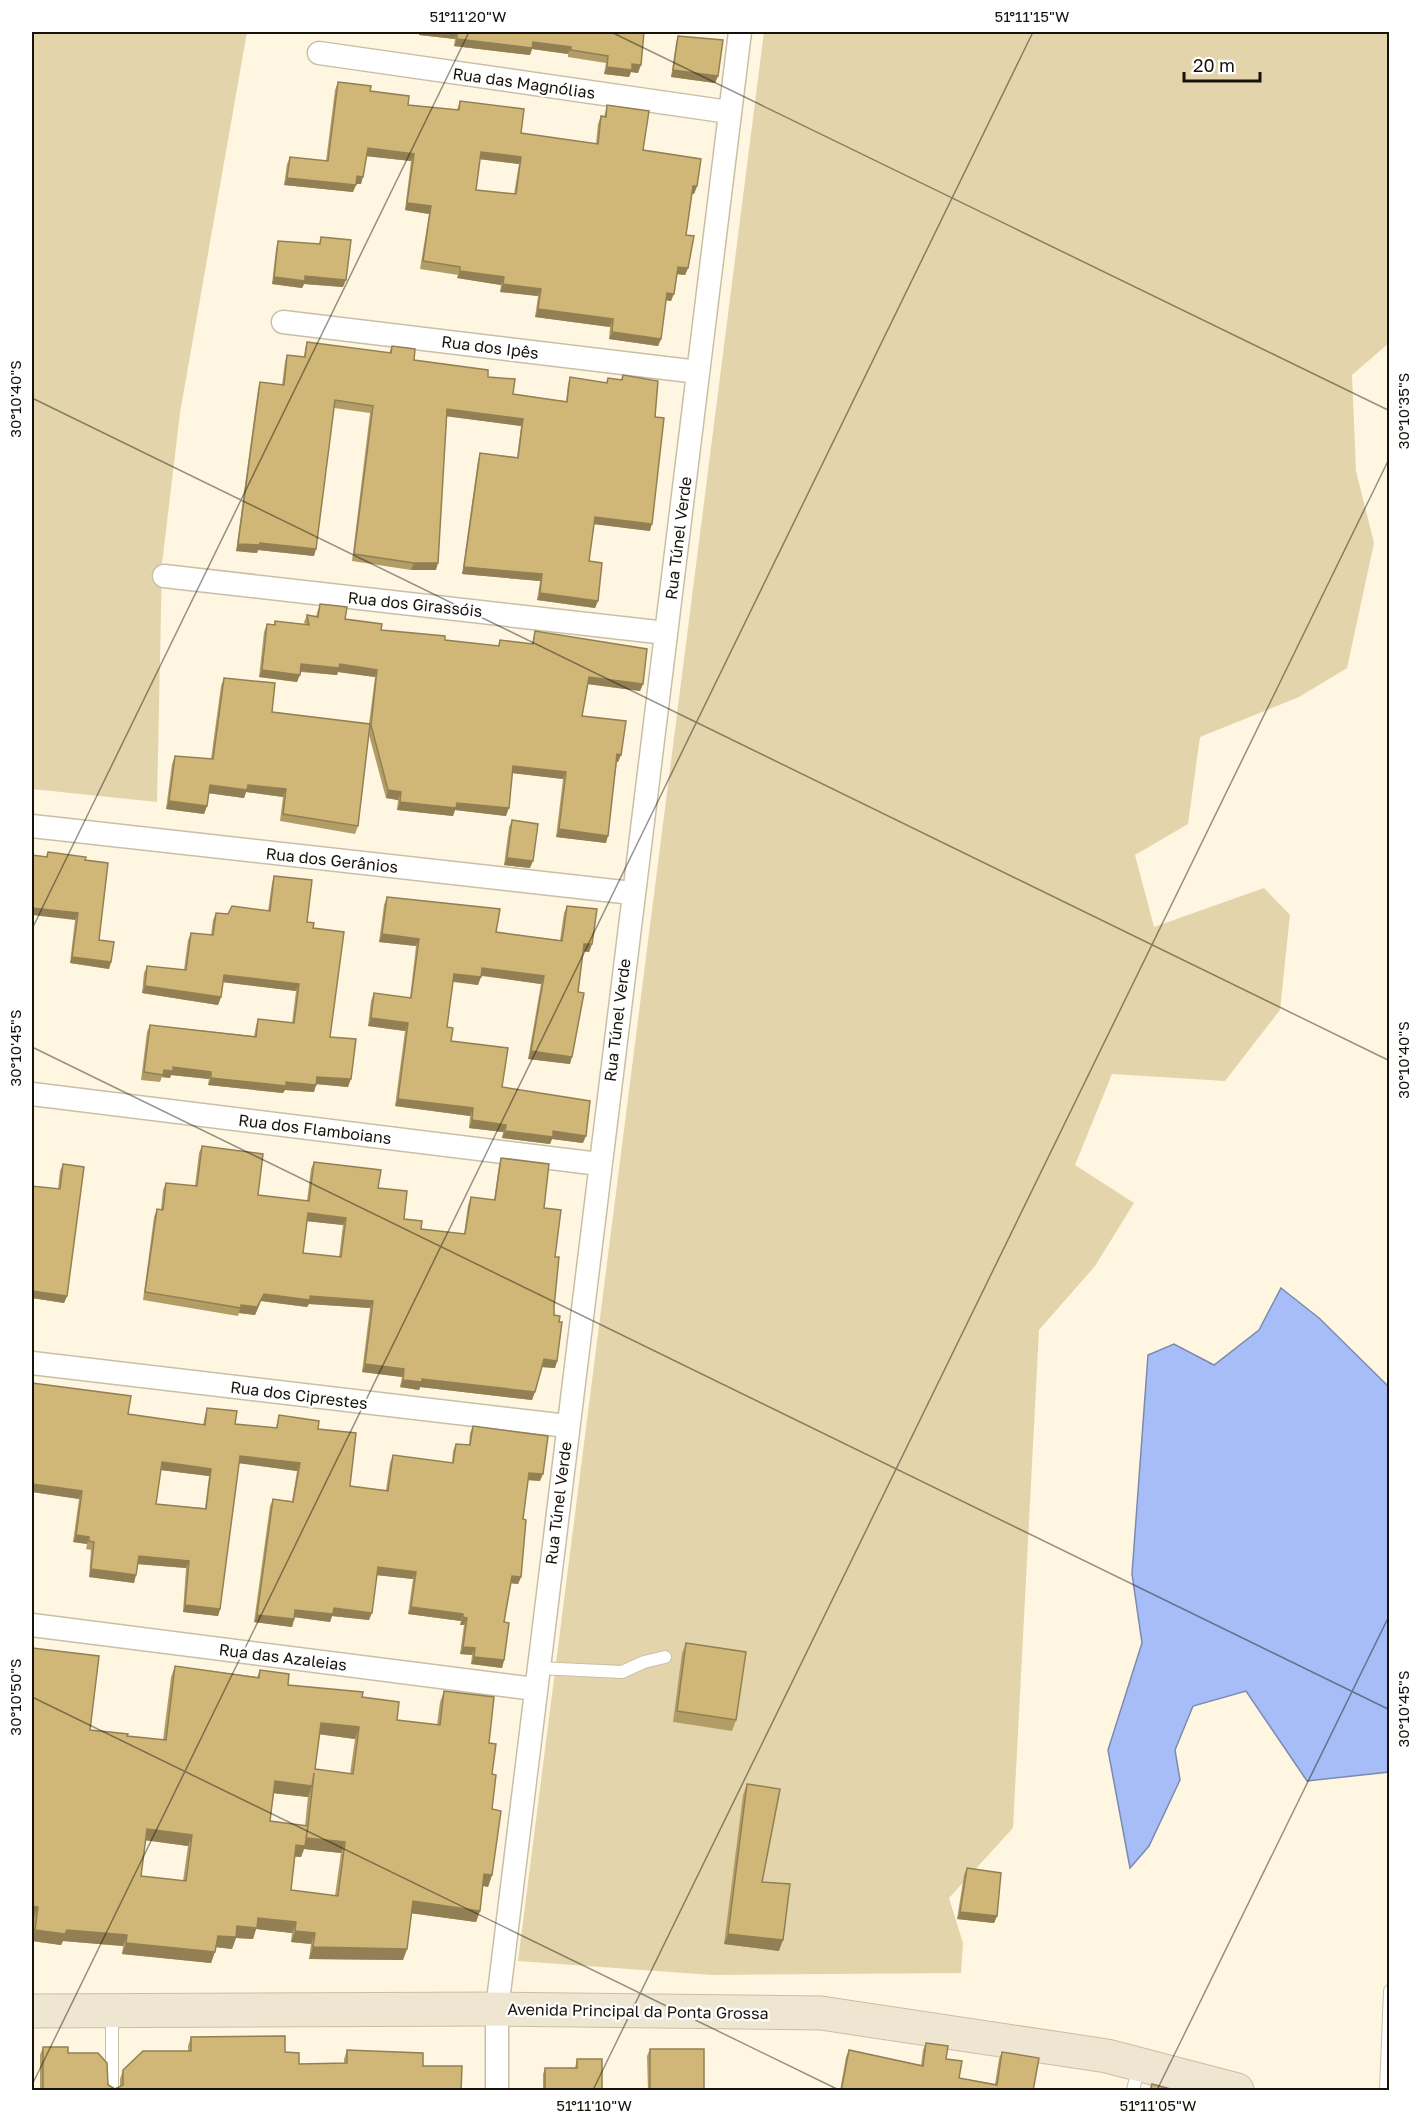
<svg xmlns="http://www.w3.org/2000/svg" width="1421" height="2122" viewBox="0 0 1421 2122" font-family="'Golos Text',sans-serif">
<rect width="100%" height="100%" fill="#fef6e0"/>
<path fill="#e4d4ab" d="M32,32h215l-67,381 -18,151 -5,238 -125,-13z
M764,32h625v311l-37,32 4,96 18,72 -27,125 -48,29 -99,40 -12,87 -53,31 19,72 110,-39 26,27 -10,95 -55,71 -113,-7 -37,91 59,38 -39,63 -56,64 -26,498 -64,70 14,45 -2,30 -249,2 -194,-14z"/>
<path fill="#a6bdf7" stroke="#7b8ab0" stroke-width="1.5" d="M1281,1288l38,30 70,69v385l-82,9 -61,-90 -53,15 -18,44 5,30 -31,66 -19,22 -22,-118 34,-107 -10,-69 16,-219 26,-11 40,21 45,-35z"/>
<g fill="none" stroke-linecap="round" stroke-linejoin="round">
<defs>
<path id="service" d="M538,1668l84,4 22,-10 21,-5
M112,2013v77
M1133,2090l6,-25
M1386,2090l4,-99"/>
<path id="minor" d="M319,53l410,59
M283,322l415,50
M164,576l502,57
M32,826l600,67
M32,1094l567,70
M32,1363l535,63
M32,1625l503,64
M497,2090v-81l243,-1977"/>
<path id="secondary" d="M32,2011l465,-2 324,4 286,43 130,34"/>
</defs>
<use href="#service" stroke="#c8bfa5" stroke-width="14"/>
<use href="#minor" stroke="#c8bfa5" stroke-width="25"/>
<use href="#secondary" stroke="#c8bfa5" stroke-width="35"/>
<use href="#service" stroke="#fff" stroke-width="12"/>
<use href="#minor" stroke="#fff" stroke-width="22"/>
<use href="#secondary" stroke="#eee6d1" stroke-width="33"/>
</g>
<path fill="#b39d67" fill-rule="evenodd" d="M419,32h225l-6,41 -7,-1 -2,5 -25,-3 2,-11 -38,-6v-3l-36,-5 -2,6 -76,-9 1,-7 -36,-4z
M678,36l40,40 -3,7 -44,-6 5,-34z
M338,82l32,9 38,14 49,5 3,-9 61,32 75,11 2,-20 3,-8 3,1 3,-12 36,45 54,36 -3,8h-2l-6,41 2,33 -3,7 -8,-1 -6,27 -5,-1 -5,39 -3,7 -49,-7 1,-12 -75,-10 3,-21 -38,-4 1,-7 -44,-7 1,-3 -38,-6 9,-55 -24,-4 6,-49 -45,-5 -5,28h-5l-3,8 -69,-7 3,-21 3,-7 36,4 9,-71zM480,159l39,5 -5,30 -38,-4z
M321,237l22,50 -39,-3 -2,4 -30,-4 4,-35 2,-8 41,3z
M307,342l82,11 3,-7 22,14 74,17 25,17 53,7 2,-17 2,-7 36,6 2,-5 13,2 2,-5 32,42 -5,114 -56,-7 -5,37 9,40 -3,7 -58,-8 3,-19 -78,-7 16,-114 2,-7 37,4 4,-31 -74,-10 -11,154h-25l-59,-9 18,-148 -36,-5 -20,148 -56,-6 -1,3 -21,-2 22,-162 2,-7 22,3 3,-23 2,-7 17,2 1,-8z
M320,604l25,15 36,11 64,10 53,6 2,-6 32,4 3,-13 108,53 -3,7 -52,-7 -6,32 39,39 -3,7h-1l-11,81 -50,-6 7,-58 -50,-6 -7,43 -51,-6 -2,6 -56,-6 1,-10 -12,-2 -17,-63 -11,91 -3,8 -75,-13 3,-24 -37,-5 -2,6 -36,-5 -1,13 -3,8 -38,-5 6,-45 3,-8 36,3 10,-73 3,-8 48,34 97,12 6,-47 -37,-5 -1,3 -37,-3 -3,10 -38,-5 5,-45 3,-8 7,1 1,-4 30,3 -1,-2 3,-7 9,1z
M512,820l18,48 -26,-3 5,-38z
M48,852l37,8 14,80 12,22 -2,7 -39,-6 5,-43 -29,-63z
M274,876l33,46 6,6 17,109 18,50 -32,-3 -2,8 -29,-2 -2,3 -75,-8 1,-6 -38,-4 -1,3 -8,-1 -2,5 -19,-2 6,-48 3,-7 104,11 2,-10 2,-7 34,4 4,-32 -73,-9 -2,15 -3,8 -76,-12 2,-20 3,-7 37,4 4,-30 3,-7 20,2 2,-15 3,-7 12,1 40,-3 4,-28z
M387,897l109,35 64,8 4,-27 3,-7 25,38 -3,8 -6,-1 -13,113 -42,-5 13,-75 -60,-8 -3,9 -25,-3 -6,45 4,14 51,46 81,56 -31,-4 -2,5 -48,-6 1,-6 -34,-4 1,-12 -75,-10 10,-75 -37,-5 3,-25 3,-8 36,5 6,-52 -37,-4 5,-37z
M202,1146l56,49 49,6 4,-32 3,-7 64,26 26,31 17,10 43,5 4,-29 3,-8 23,3 5,-35 2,-7 43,50 11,49 -1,58 5,7 -2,39 -2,7 -13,-1 -10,33 -112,-13 -1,3 -19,-3 2,-10 -40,-5 8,-64 -61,-4 -2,3 -46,-6 -6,14 -16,-2 -1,3 -95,-16 11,-83 3,-8 4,1 2,-20 3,-7 29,3 4,-33zM307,1221l36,4 -4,32 -36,-4z
M63,1164l4,132 -3,7 -32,-5v-112l26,3 2,-18z
M207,1408l28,16 41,4 3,-13 39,14 32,57 36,4 4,-27 3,-8 59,8 1,-12 3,-7 13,1 1,-12 3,-7 67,55 -12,-1 -5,39 -2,58 -3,7 -7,-1 -7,39v38l-2,8 -31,-4 1,-9 -12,-1 4,-29h-4l1,-4 -53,-7 5,-35 -36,-4 -8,45 -37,-4 -2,6 -35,-5 -3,10 -38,-5 16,-116 3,-7 19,2 5,-30 -58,-8 -19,146 -2,7 -35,-4 3,-44 -48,-4 -4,19 -45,-6 2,-27 -5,-1 1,-5 -14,-2 6,-43 -47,-7 96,-78 75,11 2,-10zM161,1470l48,6 -4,32 -49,-4z
M686,1643l50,77 -4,11 -59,-9 9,-69z
M32,1648l58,82 37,6 36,4 8,-63 4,-11 82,11 3,-7 28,15 74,12 35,23 40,5 3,-23 4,-11 45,52 3,31v101l-4,12 -5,-1 -3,25 -4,11 -65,-9 -4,36 -4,11 -94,-1 2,-15 -20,-2 1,-9 -36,-4 -3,10 -17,-1 -4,11 -16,-2 -5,16 -89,-9 1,-8 -60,-5 -2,4 -29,-4 2,-23h-2zM319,1734l36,5 -5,35 -35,-5zM274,1793l34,4v-1l-3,30 -35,-5zM145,1840l43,6 -5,35 -42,-5zM304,1849l37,4 -6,43 -44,-6 4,-33h6z
M747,1784l15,98 17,69 -55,-7 19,-149z
M967,1868l30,48 -3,7 -37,-4 7,-44z
M191,2037l94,15 14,12 45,-1v-4l3,-9 76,16 38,25h-421v-36l3,-8 25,6 47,36 5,-3v-7l3,-9 65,-19v-5z
M926,2043l20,16 13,19 36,6 4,-25 3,-7 31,39h-193l6,-34 3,-7 72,15 2,-15z
M650,2049l54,42h-56l-1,-35z
M577,2059l25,32h-59v-17l2,-6h30z"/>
<path fill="#928054" d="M420,32h37l-2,7 -36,-4z
M457,39l76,3 38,5 -3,7 -36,-5 -2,6 -76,-9z
M632,64l9,1 -3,8 -7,-1 -2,5 -25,-3 3,-7z
M673,70l45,6 -3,7 -44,-6z
M368,148l46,6 -3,7 -46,-5z
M481,152l40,5 -2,7 -41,-5z
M357,176l6,1 -2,7h-6z
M287,178l69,7 -3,7 -69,-7z
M693,186h4l-3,8 -4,-1z
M407,203l24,3 -2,8 -24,-4z
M678,267l10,1 -3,7 -10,-1z
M460,271l44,6 -3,8 -44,-7z
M305,276l41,4 -3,7 -39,-3 -2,4 -30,-4 2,-7z
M503,284l38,5 -3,7 -38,-4z
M667,293l7,1 -3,7 -7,-1z
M538,309l75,10 -3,8 -75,-10z
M612,332l49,7 -3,7 -49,-7z
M447,409l76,10 -2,7 -77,-10z
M595,517l57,7 -2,7 -57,-7z
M260,543l56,6 -2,7 -56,-6 -1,3 -21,-2 2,-7z
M414,563h24l-2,7h-25z
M464,567l78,7 -2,7 -78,-7z
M540,593l58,8 -3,7 -58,-8z
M301,664h39l37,6 -2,7 -37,-5 -1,3 -39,-4z
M262,670l38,5 -3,7 -38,-5z
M589,677l54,7 -3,7 -53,-7z
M617,754l4,1 -3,7h-3z
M513,766l53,6 -3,7 -52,-6z
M210,785h38l38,4 -3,8 -37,-5 -2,6 -37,-5z
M388,790l13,2 -3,8 -12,-2z
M169,801l38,5 -3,8 -38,-5z
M400,802l57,1 52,5 -3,8 -51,-6 -2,6 -56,-6z
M559,829l49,7 -2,7 -50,-6z
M507,858l26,3 -3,7 -26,-3z
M32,908l46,5 -3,7 -43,-5z
M382,934l37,5 -3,7 -37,-4z
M584,944h8l-3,8 -8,-1z
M72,957l39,5 -2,7 -39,-6z
M482,968l62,8 -3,8 -62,-9z
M454,974l27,3 -3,8 -27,-4z
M224,975l75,9 -3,7 -75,-9z
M145,986l76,11 -3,8 -76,-12z
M371,1018l37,5 -3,8 -37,-5z
M531,1051l41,6 -2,7 -42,-5z
M173,1067l38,5 -2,7 -38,-4 -1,3 -8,-1 2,-7z
M317,1077l34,2 -3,8 -33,-3z
M211,1078l75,4 30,3 -2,7 -29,-2 -2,3 -75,-8z
M398,1099l75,9 -3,8 -75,-10z
M472,1120l34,5 -3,7 -34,-4z
M505,1131h48l33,5 -3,7 -31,-4 -2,5 -48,-6z
M308,1213l38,5 -3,7 -38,-4z
M32,1291l35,5 -3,7 -32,-5z
M264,1294l46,2 63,5 -3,7 -61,-4 -2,3 -46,-6 -6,14 -16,-2 2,-8z
M544,1359l13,2 -2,7 -14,-1z
M365,1364l39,5 -2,8 -40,-5z
M422,1379l113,13 -3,8 -112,-13 -1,3 -19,-3 3,-7z
M240,1456l60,7 -3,8 -60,-8z
M162,1462l49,7 -2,7 -49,-6z
M529,1473l14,1 -3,7 -13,-1z
M32,1484l50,7 -3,8 -47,-7z
M76,1535l13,2 -2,7 -14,-2z
M139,1556l50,5 -3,7 -50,-4z
M378,1567l38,5 -3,7 -38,-4z
M91,1569l45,6 -2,8 -45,-6z
M512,1576l9,1 -3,7 -9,-1z
M185,1605l35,4 -2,7 -35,-4z
M411,1607l52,7 -2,7 -53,-7z
M334,1608l38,5 -3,7 -37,-4 -2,6 -37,-5 2,-7z
M257,1615l37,4 -2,8 -38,-5z
M463,1617l4,1 -3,7h-4z
M463,1647l12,1 -3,7 -12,-1z
M474,1657l30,3 -2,8 -31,-4z
M321,1723l38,4 -4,12 -38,-5z
M275,1781l37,5 -4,11 -37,-4z
M147,1829l45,6 -4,11 -45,-6z
M306,1838l39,4 -4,11 -37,-4 -3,8 -9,-1 4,-11z
M484,1874l8,1 -4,12 -8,-2z
M413,1901l67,10 -4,11 -67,-9z
M32,1906l6,1 -4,11h-2z
M960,1912l37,4 -3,7 -37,-4z
M258,1918l38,4 -4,11 -36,-4 -3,10 -17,-1 -4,11 -18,-2 4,-11z
M35,1930h32l60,5 -4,11 -60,-5 -2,4 -29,-4z
M295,1931l20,2 -4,11 -20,-2z
M728,1934l55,6 -4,11 -55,-7z
M126,1943l89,9 -4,11 -89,-9z
M313,1947l94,2 -4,11 -94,-1z"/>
<path fill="#d0b778" stroke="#928054" stroke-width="1.5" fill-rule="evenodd" d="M454,32h190l-3,33 -9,-1v6l-25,-3 1,-11 -37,-6v-3l-38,-5 -1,6 -75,-9v-7z
M678,36l45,4 -5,36 -45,-6z
M338,82l33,4 -1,5 39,5 -1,9 51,5 1,-9 64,8 -3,24 77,11 3,-28 5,1 1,-12 42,6 -6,39 58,9 -4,27h-4l-7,49 8,1 -6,32 -10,-1 -4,27 -7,-1 -6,46 -49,-7 1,-13 -75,-10 3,-20 -38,-5 1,-7 -44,-6v-4l-37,-6 8,-55 -24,-3 7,-49 -46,-6 -5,29 -6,-1 -1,9 -69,-7 3,-21 38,4zM481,152l40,5 -5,37 -40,-4z
M321,237l30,3 -5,40 -41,-4v5l-31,-4 4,-36 42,3z
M307,342l84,11 1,-7 23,3 -1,11 74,10v7l27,2 -2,15 54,8 3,-25 37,6 1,-5 14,2 1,-5 35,6 -3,36 9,1 -12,106 -57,-7 -6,44 13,2 -4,38 -58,-8 2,-19 -78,-7 16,-114 38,5 5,-39 -76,-10 -9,154h-24l-60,-9 19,-148 -38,-6 -19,149 -56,-6 -1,2 -21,-1 22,-162 24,3 3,-30 18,2z
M320,604l27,3 -2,12 37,5 -1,6 64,6v4l54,6 1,-6 33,4 2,-13 112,18 -4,35 -54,-7 -7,39 44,5 -5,34 -4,-1 -9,82 -49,-7 7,-57 -53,-6 -4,42 -52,-5 -1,5 -56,-6 1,-10 -13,-2 -17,-65 6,-55 -37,-6 -1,4 -38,-4 -1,11 -38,-5 5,-46 8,1v-4l34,4 -2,-10 11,2z
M224,678l51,5 -3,29 98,12 -12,102 -75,-12 3,-25 -38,-4 -1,5 -37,-5 -3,21 -38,-5 6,-45 38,3z
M512,820l26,4 -5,37 -26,-3z
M48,852l38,5 -1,3 23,3 -9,77 15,2 -3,20 -39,-5 6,-44 -46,-5v-53l15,2z
M274,876l38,4 -5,42 7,1 -1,5 31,4 -14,105 26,2 -5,40 -34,-2 -1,8 -30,-3v4l-75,-8v-6l-38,-5v4l-9,-1 -1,5 -19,-3 6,-47 106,12 2,-18 36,4 5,-39 -75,-9 -3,22 -76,-11 2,-20 39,4 5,-37 22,2 3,-22 12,1 4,-8 38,5z
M387,897l113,12 -4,23 66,9 5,-35 30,3 -5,35h-8l-6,48 6,1 -12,64 -41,-6 13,-75 -62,-8 -1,9 -27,-3 -7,53 6,1 -2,13 57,7 -6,39 88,14 -4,35 -33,-5v6l-48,-6 1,-6 -34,-5 1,-12 -75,-9 10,-76 -37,-5 3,-25 37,5 8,-59 -37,-5z
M202,1146l61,8 -5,41 51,6 5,-39 67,8 -3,18 29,3 -3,28 18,2 -1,8 44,5 6,-37 24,3 6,-42 48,6 -5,44 17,2 -6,47h4l-5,50v8l6,1 -1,6h3l-5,39 -13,-2 -9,33 -113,-13v3l-19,-2 1,-11 -39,-5 8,-63 -63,-5v4l-46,-6 -7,13 -16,-2v3l-96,-16 12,-83 6,1 3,-27 31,3zM308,1213l38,5 -5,39 -38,-4z
M63,1164l21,3 -17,129 -35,-5v-105l28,3z
M32,1383l99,13 -3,18 77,11 2,-17 30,3 -2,13 42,4 2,-13 40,6 -1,8 38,4 -6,53 38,5 5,-36 60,8 3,-19 14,1 3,-19 75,10 -5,38 -14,-1 -6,46 3,1 -5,57 -9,-1 -8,46 5,1 -5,37 -30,-3 1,-9 -12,-1 4,-29 -4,-1v-3l-52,-7 5,-35 -38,-5 -6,46 -38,-5 -1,6 -38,-4 -1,9 -37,-4 16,-116 20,3 7,-39 -60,-7 -20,153 -35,-4 4,-44 -50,-5 -3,19 -45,-6 3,-27 -5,-1v-4l-13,-2 6,-44 -50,-7zM162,1462l49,7 -5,40 -50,-5z
M686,1643l60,9 -10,68 -59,-9z
M32,1648l67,8 -9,74 38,4 -1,2 39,4 9,-74 84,12 1,-8 29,4 -1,11 75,7 -1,5 37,5 -2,18 43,5 4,-34 50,6 -5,46 7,1 -4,30 4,1 -4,34 9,2 -9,64 -8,-1 -4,37 -67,-10 -6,48 -94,-2 2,-14 -20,-2 1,-9 -38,-4 -1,10 -20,-2 -1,11 -18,-1 -3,16 -89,-9 1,-8 -60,-5 -2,4 -30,-4 3,-23 -6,-1zM321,1723l38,4 -6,47 -38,-5zM314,1773l-6,53 -38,-5 5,-40 37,5zM308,1826l-2,12 39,4 -7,54 -47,-6 5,-45 9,1zM147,1829l45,6 -6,46 -45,-5z
M747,1784l33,5 -18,93 28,2 -7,56 -55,-6z
M967,1868l34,5 -4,43 -37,-4z
M285,2036v16l14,1v11l48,-1v-13l76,3v13h39l-1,25h-418v-44h25v6h30l9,10 1,22 7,4 8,-4v-15l20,-19h48v-14z
M926,2043l22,3 -2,13 16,2 -3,17 38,7 5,-33 37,6 -6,33h-192l8,-41 74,16z
M650,2049h54v42h-54z
M577,2059h25v32h-57v-23h32z
M1152,2084l26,7h-28z"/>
<path fill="none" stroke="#17130a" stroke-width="1.5" stroke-opacity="0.45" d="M611,32l779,379M32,398l1358,663M32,929l437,-897M32,1047l1358,663M32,1697l807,393M32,2085l1001,-2053M593,2090l797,-1633M1157,2090l233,-476"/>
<g text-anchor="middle" stroke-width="4.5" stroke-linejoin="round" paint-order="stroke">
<g font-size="16" fill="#17130a" stroke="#fff">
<text transform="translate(524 83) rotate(8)" y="6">Rua das Magnólias</text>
<text transform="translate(490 347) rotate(7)" y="6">Rua dos Ipês</text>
<text transform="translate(678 538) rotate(-83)" y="6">Rua Túnel Verde</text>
<text transform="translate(415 604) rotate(6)" y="6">Rua dos Girassóis</text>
<text transform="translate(332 860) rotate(6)" y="6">Rua dos Gerânios</text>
<text transform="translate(617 1020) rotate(-83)" y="6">Rua Túnel Verde</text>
<text transform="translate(315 1129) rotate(7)" y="6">Rua dos Flamboians</text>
<text transform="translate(299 1395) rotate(7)" y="6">Rua dos Ciprestes</text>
<text transform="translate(558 1503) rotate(-83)" y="6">Rua Túnel Verde</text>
<text transform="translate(283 1657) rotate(7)" y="6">Rua das Azaleias</text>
<text transform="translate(638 2011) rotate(1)" y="6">Avenida Principal da Ponta Grossa</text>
</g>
</g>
<rect width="1421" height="2122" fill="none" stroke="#ffffff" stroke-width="66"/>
<path d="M1184 72v9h76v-9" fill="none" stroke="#17130a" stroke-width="3"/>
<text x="1193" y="72" font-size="18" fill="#17130a" stroke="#ffffff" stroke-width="4.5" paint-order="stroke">20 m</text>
<rect x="33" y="33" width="1355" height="2056" fill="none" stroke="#17130a" stroke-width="2"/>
<g font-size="15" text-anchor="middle" fill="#17130a">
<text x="468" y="22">51°11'20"W</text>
<text x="1032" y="22">51°11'15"W</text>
<text transform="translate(16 399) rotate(-90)" y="5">30°10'40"S</text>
<text transform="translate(1404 411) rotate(-90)" y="5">30°10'35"S</text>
<text transform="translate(16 1048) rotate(-90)" y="5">30°10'45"S</text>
<text transform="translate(1404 1060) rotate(-90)" y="5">30°10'40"S</text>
<text transform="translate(16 1697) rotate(-90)" y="5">30°10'50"S</text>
<text transform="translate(1404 1709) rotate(-90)" y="5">30°10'45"S</text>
<text x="594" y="2111">51°11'10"W</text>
<text x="1158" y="2111">51°11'05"W</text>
</g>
</svg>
